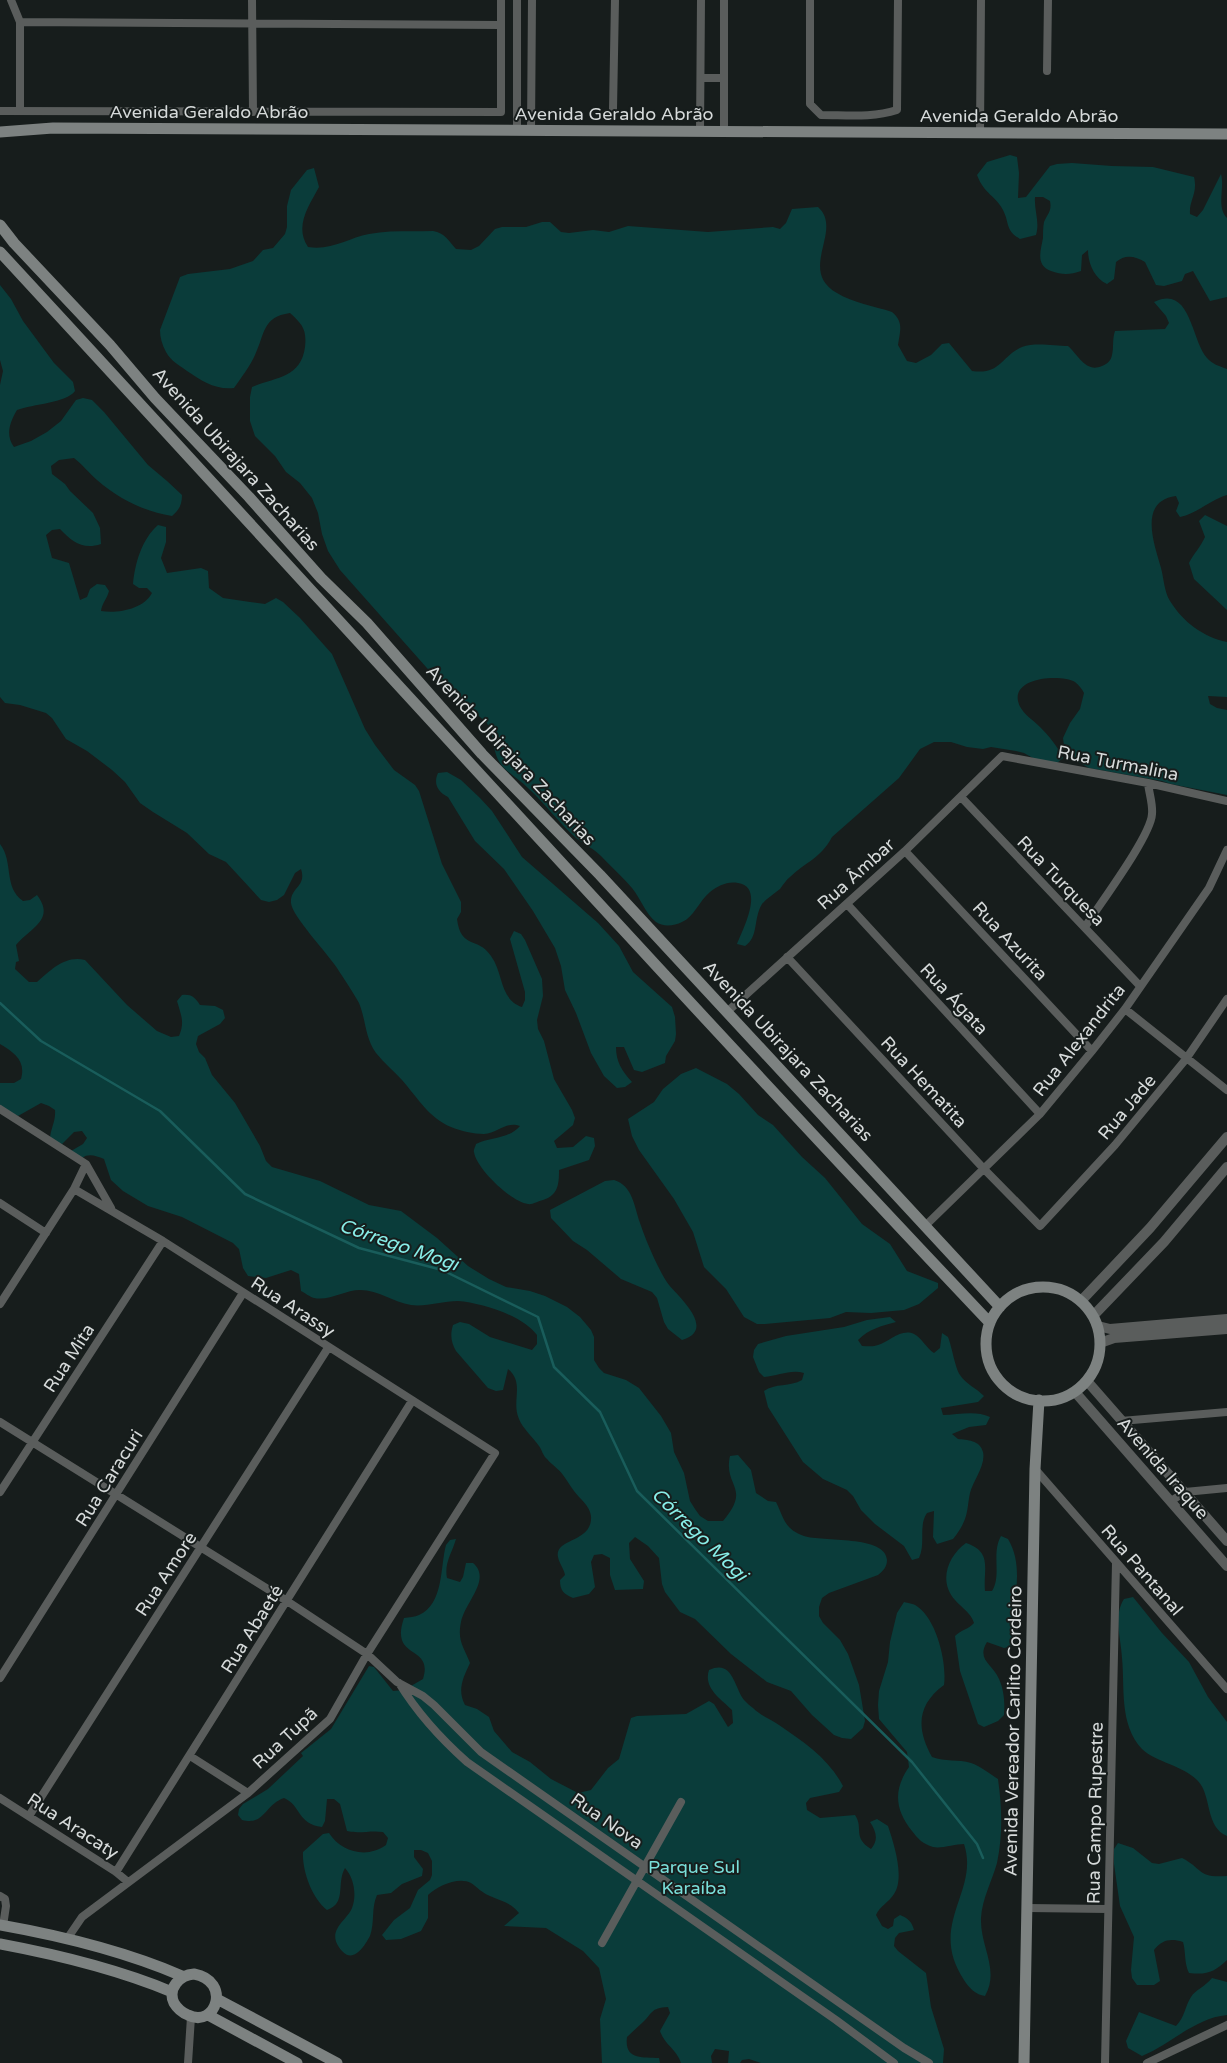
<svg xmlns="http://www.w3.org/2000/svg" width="1227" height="2063" viewBox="0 0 1227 2063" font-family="'Varela Round',sans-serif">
<rect width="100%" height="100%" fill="#171d1c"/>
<path fill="#0a3c3a" d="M1010,155l7,2 2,16 -1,25 8,-1 24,-31 7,-2 15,-1 40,3 41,1 41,10c4,17 -5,23 -4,37l7,3 6,-7 18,-36c4,14 -5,33 6,44v79l-17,4 -17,-30 -8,3 -3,7 -18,5 -8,-1 -11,-23c-10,-6 -20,-8 -29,0l-2,17 -7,5c-13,-6 -19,-21 -19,-34l-6,5 -1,16c-11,4 -19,4 -30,0 -16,-6 -10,-21 -8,-33 0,-5 0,-11 1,-16 4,-9 8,-11 6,-21l-7,-4h-8c-1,14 5,25 1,38l-16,4c-15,-9 -10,-15 -17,-29 -7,-14 -19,-16 -26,-35l10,-13z
M314,168l5,19c-10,19 -25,39 -11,60 23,4 40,-9 61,-13 21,-4 43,-2 64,-3 12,2 15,9 23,18l15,1 8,-4 16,-17 7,-2h24l16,-5h8l11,10 8,1 24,-3 16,2 19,-6 80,6 65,-5 7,2 6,-6 6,-14 26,-2c26,23 -21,63 19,86 16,10 37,13 55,19 12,10 8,19 6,33l9,16 9,2 15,-8 11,-11 7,-1 23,28c29,4 28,-14 50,-24 13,-5 33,-1 46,-1 11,10 18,27 34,20 5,-2 9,-5 10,-11 2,-8 0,-15 3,-24l50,-2 4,-6 -3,-7 -12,-14c37,-18 37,38 53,56 5,6 12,8 20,11v126c-17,5 -29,18 -47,22l-4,-6 3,-8 -3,-7c-38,5 -22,47 -15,72 3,11 3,23 9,33 13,21 33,36 57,41v55l-19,-1 2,8 7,4 10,2v85l-56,-11 -9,-3 -73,-13 -16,-9 -9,-13 -1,-8 7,-15 10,-14 4,-16c-2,-4 -5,-8 -9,-11 -14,-8 -62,-5 -57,19 2,11 14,18 22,26 9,9 18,20 23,31l-6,5 -17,-1 -16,-9 -8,-2 -25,-4 -8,2 -16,-2 -16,-5h-17l-14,7 -21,29 -67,59c-12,22 -25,24 -42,40 -4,3 -7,8 -10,12 -6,5 -13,9 -18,15 -9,15 -3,33 -17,42l-8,-2c6,-15 28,-57 1,-61 -11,-2 -20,3 -28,9 -11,9 -16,25 -28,30 -8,4 -19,5 -26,0 -11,-9 -15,-23 -24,-34 -9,-11 -21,-21 -31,-32 -7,-7 -17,-12 -25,-18 -17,-15 -30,-33 -47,-49 -8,-8 -18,-14 -26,-22 -13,-15 -6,-31 -17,-45l-44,-37 -102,-115 -12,-19 -6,-17 -4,-21 -6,-15 -12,-15 -14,-11 -11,-16 -20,-20 -5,-15v-24l2,-10c24,-10 49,-9 53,-40 2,-18 -3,-23 -15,-34 -28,4 -25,21 -35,42 -5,11 -14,23 -21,33 -19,2 -32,-7 -47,-17 -8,-6 -16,-10 -21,-19 -4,-7 -6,-15 -6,-22l20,-53 8,-3 42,-5 23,-8 10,-11 10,-2 12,-14 2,-7v-21l4,-16 16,-20z
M0,285l11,14 12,22 31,42 19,19 2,9c-9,12 -42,13 -58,19 -7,12 -12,25 -3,37l17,-6 16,-9 14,-11 15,-21 7,-2 9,2 12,12 44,53 19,16 15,14c0,10 -3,15 -10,21 -29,-5 -53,-17 -75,-36 -8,-7 -15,-16 -23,-22l-15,2 -8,6 1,8 13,10 5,7 23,22 7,15 1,16c-18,6 -29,-2 -41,-15l-8,1 -6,5 6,23 17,5 11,37 7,-3 3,-8 7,-5 8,1 4,6c-2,8 -7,12 -8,20 16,3 43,-2 51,-18l-5,-5h-8l-6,-4c2,-21 9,-45 25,-59l8,2v15l-5,16 6,15 34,-5 7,3 1,17 14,10 27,4 15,2 11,-6 7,4 17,16 32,36 33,75 10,16 19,25 21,15 4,6 23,73 19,38v10l-4,7c4,31 21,17 34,37 13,18 8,43 31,51l3,-7v-8l-15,-53 4,-8 7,3 4,6 17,39 1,17 -6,24 1,9 6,12 10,38 18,31 3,8 -2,7 -19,16 3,7 16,-1 13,-11 8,2 1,8 -6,14 -30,10c0,15 -1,25 -16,30 -5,1 -11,5 -15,4 -17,-2 -52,-36 -54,-52 -1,-1 2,-7 2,-8 14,-7 33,-5 44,-18 -14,-5 -22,7 -36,8 -11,0 -23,-3 -33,-7 -22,-9 -34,-30 -49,-47 -8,-9 -18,-17 -26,-27 -11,-15 -10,-33 -17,-50 -6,-11 -15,-24 -22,-35 -9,-14 -45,-52 -46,-65 -1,-16 16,-16 10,-34l-6,4 -11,22 -7,5 -8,2 -8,-2 -35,-38 -17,-8 -22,-21 -34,-21 -13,-9 -15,-21 -13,-12 -25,-19 -21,-12 -14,-21 -6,-5 -26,-8 -15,-2 -5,-6v-312l3,-14 -3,-11z
M1205,515l22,11v84l-33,-31 -5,-16c5,-10 11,-15 16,-26l-6,-16z
M447,772l14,8 19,18 12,13 30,46 76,66 21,23 14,26 39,35 3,10 1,17 -1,7 -9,15 -1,7 -23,9 -8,-2 -10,-23h-8c0,15 6,24 16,35l-7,5 -8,1 -13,-12 -13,-23 -15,-40 -11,-23 -4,-24 -6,-18 -22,-37 -29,-42 -29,-28 -27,-44c-10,-5 -15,-13 -10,-24z
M0,844c14,18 3,43 23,57l7,-1 7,-5c19,25 -7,33 -21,50l3,16 -3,1 -1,7 14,13h8c14,-12 28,-27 48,-22l42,45 30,26 14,6 8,-1c6,-14 2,-21 -2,-35l5,-6c9,-1 13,2 18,10l15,1 8,4 2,8 -5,6 -22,12 -2,8 3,8 6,6 7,17 23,28 25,43 6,15 6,6 48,14 49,24 32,6 36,27 31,28 21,13 17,8 24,4 15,5 22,11 13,10 11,13 3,7v23l5,8 5,5 22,7 13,8 22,28 10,17 3,19 10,21 6,28 5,8 5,7 8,5h15c29,-34 0,-34 7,-65l8,-1 13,15 5,23 12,8 8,1c8,16 8,27 28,34 18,6 82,-1 83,24 0,7 -4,11 -9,15l-49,18 -7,5 -3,9v9l4,7 17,17 8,14 11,31 6,36 -2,7 -12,11 -9,-1 -8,-3 -22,-20 -21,-24 -24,-9 -36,-28 -36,-35 -15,-7 -15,-20 -3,-8 -3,-26 -11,-12 -13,-9 -6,6 1,16 14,22 -1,8 -28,1 -5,-15v-17l-8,-4 -8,1 -3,7 4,25 -6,7 -16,4c-9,-4 -13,-7 -13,-18l5,-5c-1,-6 -6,-12 -7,-18 -4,-19 35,-14 33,-41 -1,-10 -11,-17 -17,-25 -4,-5 -7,-11 -11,-16 -4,-6 -11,-10 -16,-16 -4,-3 -5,-9 -8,-13 -6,-9 -16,-17 -20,-27 -8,-18 6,-36 -11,-50l-5,21 -7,1 -8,-3 -32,-37c-5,-9 -6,-16 -3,-26l7,-3 9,2 21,13 42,13 5,-6v-9c-15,-20 -55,-32 -79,-34 -16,0 -32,6 -47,4 -18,-3 -32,-15 -51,-15 -15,0 -30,11 -46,8 -4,-1 -9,-5 -13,-7l-2,-17 -8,-4 -25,8 -18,-2 -5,-8 -4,-19 -6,-6 -51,-26 -34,-11 -25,-15 -12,-11 -7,-21c-8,-3 -15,-6 -22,-1l-11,-7 12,-7 4,-6 -5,-7 -8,1 -12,12 -12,-4c0,-11 6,-18 5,-30l-6,-4 -8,-3 -23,13 -18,-8v-25h14l7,-4c5,-18 -6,-26 -21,-35z
M696,1068l31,16 12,10 19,21 15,10 29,32 23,21 37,46 28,20 17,27 31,12v5l-19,16 -15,6 -33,3 -25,-1 -16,6 -65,6h-8l-13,-7 -18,-28 -22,-22 -11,-35 -19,-33 -35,-49 -7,-14 -4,-17 26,-17 9,-13 18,-15z
M614,1180c19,6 20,26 26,43 4,12 9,24 14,35 5,10 9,19 15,27 12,14 47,45 13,55l-14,-11 -4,-7 -7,-24 -5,-6 -31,-13 -34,-29 -14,-9 -22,-23 -1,-8 55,-29z
M890,1317l6,5c-15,4 -27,7 -38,18l4,6c6,0 11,1 16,-1 11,-3 23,-17 36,-11 8,4 12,14 20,19l6,-5 2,-15 6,4c4,10 7,31 12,38 6,9 16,13 24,21l-6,6 -37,6 2,7c15,0 32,-5 47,2l-4,8 -17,2 -17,7 6,5c9,1 22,1 25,13 3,13 -10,29 -13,41 -2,9 -2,18 -5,26 -3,8 -7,14 -12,20l-16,5 -4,-7 1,-26 -7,2c-9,13 -1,30 -8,45l-7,2 -8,-14 -29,-22 -14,-14 -8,-14 -6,-6 -24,-11 -20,-17 -35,-55 -4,-16c11,-8 26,-4 38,-11l2,-7c-13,-4 -26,3 -40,4l-5,-5 -6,-15 1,-7 4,-6 28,-8 58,-9 23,-7z
M1001,1536l7,3c15,25 7,53 6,80 -1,9 1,18 -1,27l-9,2 -17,-6c-11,18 6,22 12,37 5,11 6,24 5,36l-6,6 -14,6 -6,-3 -18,-53 -5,-35c6,-6 14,-7 19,-13 -3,-10 -12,-15 -19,-23 -17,-19 -7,-44 11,-57 27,9 17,26 19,48h7c10,-16 -1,-37 9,-55z
M456,1539c-4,14 -12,24 -9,39l13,4 3,-5 3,-14h7c19,16 -8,39 -12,59 -4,19 3,25 9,41 -7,15 -13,27 -5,42l12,4 12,8 5,14 18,21 18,10 21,17 27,14 13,-3 17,-22 11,-9 12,-41 6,-2 49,-2 23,-13 5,3 14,23 5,-4 -1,-13c-11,-11 -29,-22 -23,-40 24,-11 25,17 35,30 3,3 6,6 9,8 8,8 17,11 26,17 25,17 50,34 64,61l-4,6 -29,6 -4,5 1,7 13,8 35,-3c9,13 -3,22 16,34 8,-9 5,-18 -1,-27l7,-3 11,7c6,18 17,52 6,68 -5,8 -14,12 -18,21l6,11 6,3 5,-3 1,-7 6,-4c8,3 12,7 14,15l-15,3 -4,5 -1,8 4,5 28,22 5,34 13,42 -1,14h-182l-12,-4 -7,1 -2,3h-12l1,-12 -14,-2 -4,7 1,7h-31c-4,-13 -17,-19 -21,-32l10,-18 -2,-6c-18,1 -15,6 -26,16 -5,5 -10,9 -15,14 -3,23 15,20 32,21l1,5h-58l-2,-44 6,-20 -7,-31 -16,-17 -37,-23 -42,-2 15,-13c-7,-10 -18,-12 -29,-17 -8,-3 -13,-9 -19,-13 -12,-7 -34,3 -43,12v23l-7,13 -20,8 -15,1 -4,-5 12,-15 16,-12 8,-18 12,-10 2,-5v-14l-4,-8 -7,-3h-7v7l9,12 -1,7 -20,8 -11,9 -14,2c-6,13 -2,27 -7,41 -5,9 -16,28 -28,15 -18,-20 5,-30 10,-43 5,-13 2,-30 -7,-40 -9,16 2,35 -18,42 -15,-12 -25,-39 -24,-58l20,-18 6,-1c12,19 38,26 57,12l2,-7 -5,-6c-12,-2 -24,2 -36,-1l-7,-27 -6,-5h-7l-2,22 -3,6c-25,-3 -21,-22 -38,-29 -20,7 -19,28 -42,22l-4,-5 1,-6 4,-5 25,-15 35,-33 -2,-3 30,-24 38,-63 5,1 19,24 11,-1 19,-11c11,-35 -34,-18 -19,-61 5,-1 11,-1 15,-3 25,-11 21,-48 27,-70l4,-5z
M1133,1597l29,36 27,29 19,35 19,25v114c-22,-9 -15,-40 -29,-55 -15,-16 -41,-18 -56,-32 -23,-25 -17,-60 -20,-91 -1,-20 -9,-42 2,-59z
M904,1602c4,1 11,2 14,5 19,14 29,56 26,78 -27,20 -28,43 -12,72 13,5 26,2 39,6 9,3 19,11 27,16 4,29 5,55 -1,84 -5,18 -15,36 -16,55 -1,29 19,51 4,78 -9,-1 -16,-8 -21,-16 -37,-56 16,-88 0,-136 -9,0 -23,5 -31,3 -10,-3 -15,-8 -21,-16 -17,-21 -19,-41 -3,-64l-2,-15 -28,-33 -1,-14 1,-14 9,-29 2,-20 7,-29z
M1118,1843l15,5 19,15 7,1 23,-6c22,11 14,20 45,18v84c-13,12 -19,15 -38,13 -5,-10 -3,-21 -6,-31 -13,-4 -21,-2 -29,8l6,31 -6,4h-17l-5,-7 -1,-8 3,-33 -14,-31 -6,-42v-15z
M1212,1978l15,4v33c-32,3 -56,29 -85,41l-14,-8 -2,-7 13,-29 37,14c9,-9 9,-20 15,-29 4,-7 15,-11 21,-19z"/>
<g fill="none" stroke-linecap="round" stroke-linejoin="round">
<path stroke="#195d5b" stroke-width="2.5" d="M0,1003l41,38 119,70 85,83 114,54 83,22 96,47 16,50 46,45 37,79 275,271 65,82 6,14"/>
<path stroke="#5a5d5c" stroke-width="8" d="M11,0l9,22v89
M252,0l1,112
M724,0v132
M810,0v104l11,11c26,0 51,3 76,-5l1,-110
M20,22l481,3
M1047,71l1,-71
M701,78h23
M613,109l2,-109
M0,111l501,1v-112
M517,131v-131
M531,131l1,-131
M700,132l1,-132
M980,133l1,-133
M961,797l179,189
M905,851l187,200
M847,904l193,210
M1085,927c14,-22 66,-91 67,-113 1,-10 -3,-21 -4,-31
M787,957l197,212 56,57 75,-81 71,-86 41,-60
M1125,1009l102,81
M728,1011l177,-160 97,-95 146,27 79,18
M0,1109l86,55 25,44
M0,1203l46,30
M925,1226l115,-112 52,-63 33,-42 84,-121 18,-38
M0,1304l74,-115 12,-25
M1121,1421l106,-9
M0,1422l287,179 80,53 30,28 26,14 11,9 47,47 423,296 25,15
M1035,1469l192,220
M0,1492l163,-251
M1171,1501l14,-9 42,-4
M0,1678l243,-385
M399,1683c19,31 41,55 68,79l369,258 58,43
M190,1756l58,37
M0,1798l116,74 12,10
M29,1816l299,-468
M116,1872l296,-471
M0,1896l5,3 1,7 -3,20
M1028,1908l80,1
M67,1939l15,-22 166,-124 82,-74 37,-65 128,-201 -332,-212 -89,-52
M602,1943l79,-141
M188,2063l3,-46
M1105,2063l11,-500
M1147,2063l80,-38"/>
<path stroke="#5a5d5c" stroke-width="10" d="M1081,1301l69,-73 77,-91
M1093,1316l71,-74 63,-75
M1098,1326l12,3 117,-10
M1100,1343l14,-5 113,-9
M1087,1381l140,160
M1075,1392l152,174"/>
<path stroke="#7d8281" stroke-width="11" d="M0,132l53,-4 1174,6
M0,225l14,18 96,102 45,53 94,99 72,81 46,45 115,131 118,121 400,432
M0,252c330,357 656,718 990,1071
M986 1344a57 57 0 1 1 114 0a57 57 0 1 1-114 0Z
M0,1925c62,11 124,26 182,51
M0,1944c59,11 117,25 172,48
M194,1974c38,7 22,55 -6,41 -5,-2 -11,-7 -14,-12 -7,-15 6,-28 20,-29z
M217,1999l120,64
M208,2015l89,48
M1024,2063l11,-594 4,-69"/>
</g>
<g text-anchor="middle" stroke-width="4" stroke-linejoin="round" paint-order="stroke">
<g font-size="18" fill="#d6dada" stroke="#171d1c">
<text x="209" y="118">Avenida Geraldo Abrão</text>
<text x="614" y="120">Avenida Geraldo Abrão</text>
<text x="1019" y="122">Avenida Geraldo Abrão</text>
<text transform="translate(236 459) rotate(48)" y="6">Avenida Ubirajara Zacharias</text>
<text transform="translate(511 755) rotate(47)" y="6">Avenida Ubirajara Zacharias</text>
<text transform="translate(1118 763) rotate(11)" y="6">Rua Turmalina</text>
<text transform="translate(856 874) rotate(-42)" y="6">Rua Âmbar</text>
<text transform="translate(1061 881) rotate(46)" y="6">Rua Turquesa</text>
<text transform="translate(1010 941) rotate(47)" y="6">Rua Azurita</text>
<text transform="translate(954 999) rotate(47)" y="6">Rua Ágata</text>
<text transform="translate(1079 1040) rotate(-52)" y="6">Rua Alexandrita</text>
<text transform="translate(788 1051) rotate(47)" y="6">Avenida Ubirajara Zacharias</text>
<text transform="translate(924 1082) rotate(47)" y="6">Rua Hematita</text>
<text transform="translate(1127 1107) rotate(-50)" y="6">Rua Jade</text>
<text transform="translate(293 1307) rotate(33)" y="6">Rua Arassy</text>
<text transform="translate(69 1358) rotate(-57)" y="6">Rua Mita</text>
<text transform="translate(1163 1468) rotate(49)" y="6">Avenida Iraque</text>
<text transform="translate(109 1478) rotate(-58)" y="6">Rua Caracuri</text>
<text transform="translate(1142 1570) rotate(49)" y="6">Rua Pantanal</text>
<text transform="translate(166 1574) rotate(-57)" y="6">Rua Amore</text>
<text transform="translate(252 1629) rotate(-58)" y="6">Rua Abaeté</text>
<text transform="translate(1013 1731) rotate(-89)" y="6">Avenida Vereador Carlito Cordeiro</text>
<text transform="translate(285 1738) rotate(-43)" y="6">Rua Tupã</text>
<text transform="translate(1095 1813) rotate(-89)" y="6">Rua Campo Rupestre</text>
<text transform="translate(607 1821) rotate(35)" y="6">Rua Nova</text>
<text transform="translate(73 1826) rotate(33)" y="6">Rua Aracaty</text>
</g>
<g font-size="18" fill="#79dfda" stroke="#171d1c">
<text x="694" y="1873">Parque Sul<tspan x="694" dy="21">Karaíba</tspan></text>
</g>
<g font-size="19" font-style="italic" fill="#88eee8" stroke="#171d1c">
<text transform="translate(399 1244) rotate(19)" y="7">Córrego Mogi</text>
<text transform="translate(700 1534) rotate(44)" y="7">Córrego Mogi</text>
</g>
</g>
</svg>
